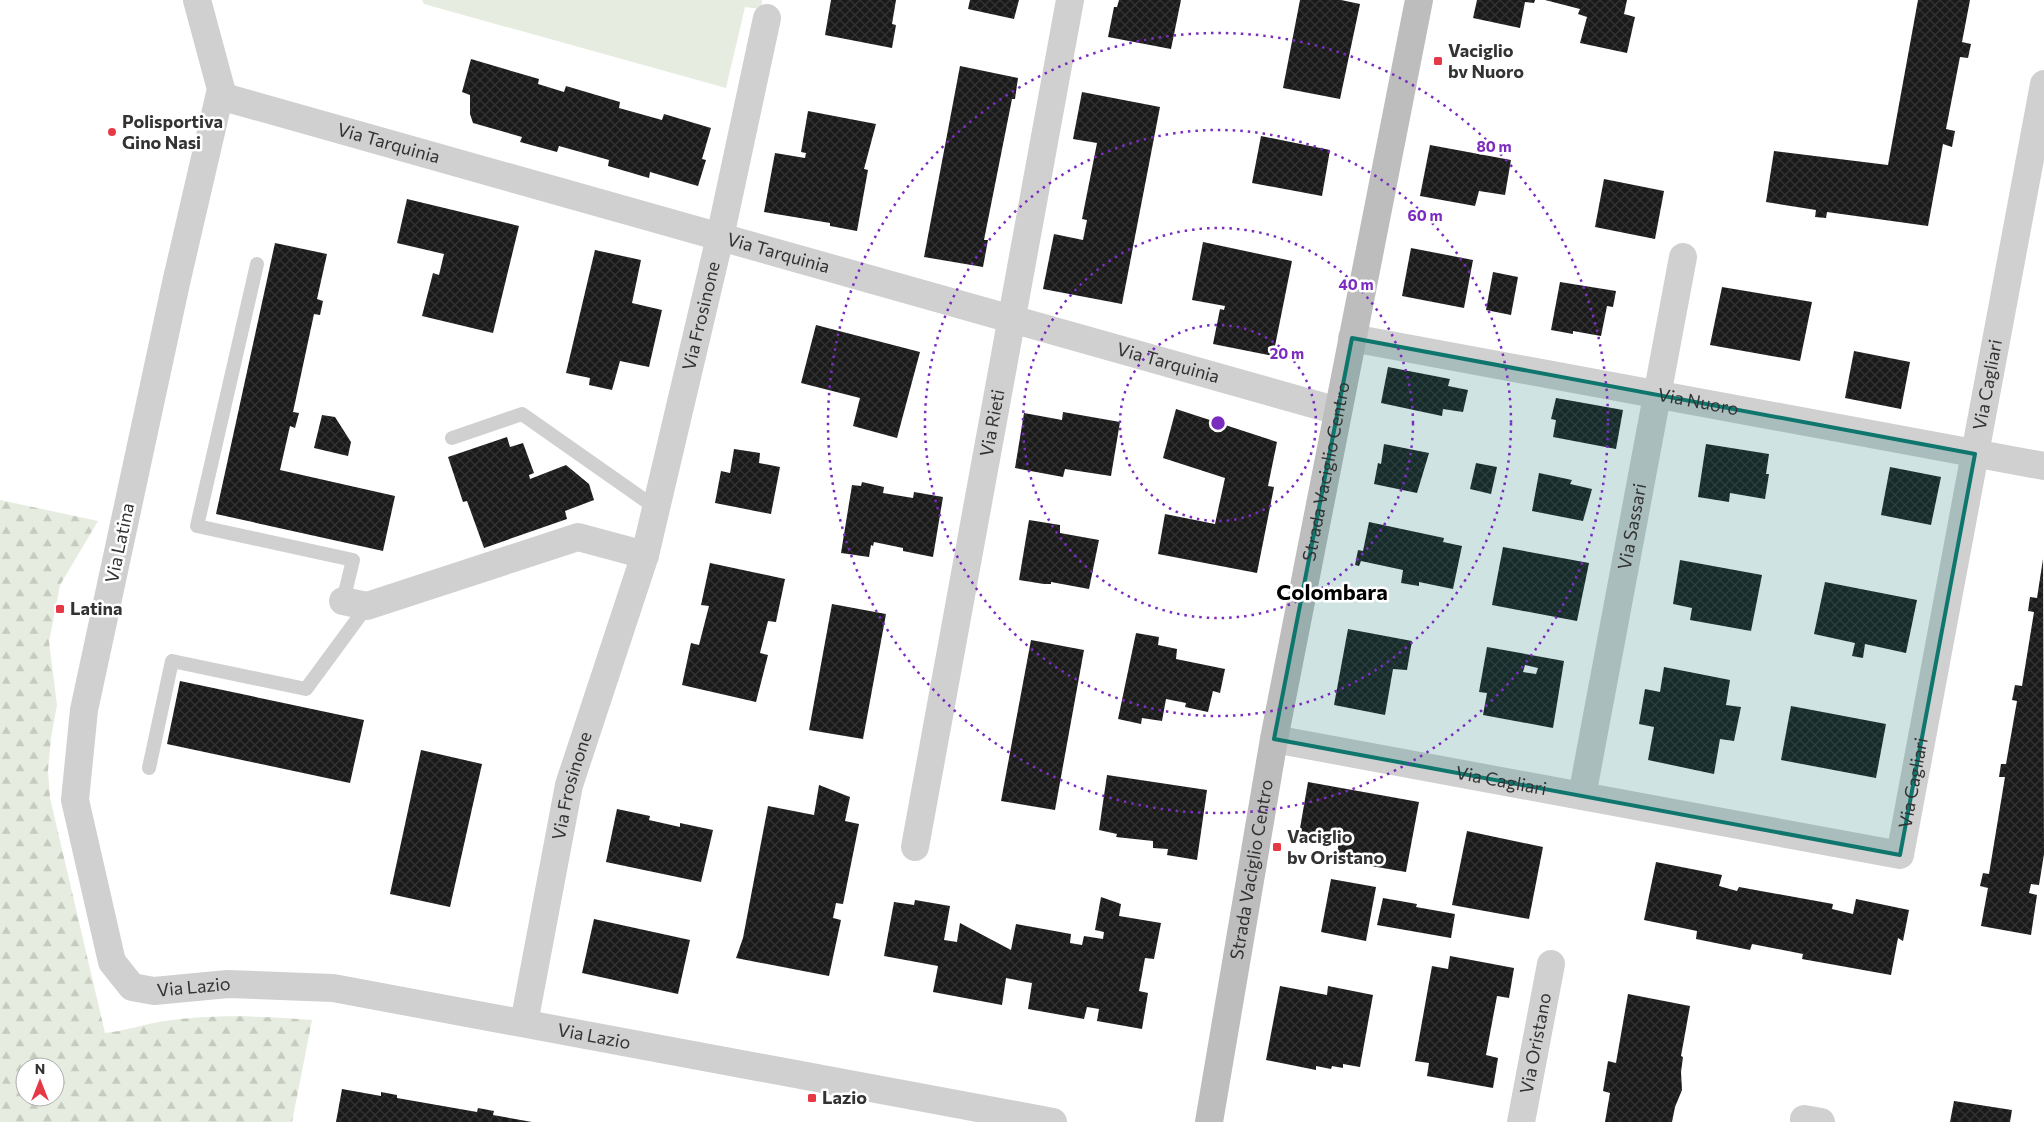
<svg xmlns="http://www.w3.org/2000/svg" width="2044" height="1122" viewBox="0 0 2044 1122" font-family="Commissioner,sans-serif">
<defs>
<pattern id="forest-firs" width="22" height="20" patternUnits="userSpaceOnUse" patternTransform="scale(1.25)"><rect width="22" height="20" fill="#e6ecdf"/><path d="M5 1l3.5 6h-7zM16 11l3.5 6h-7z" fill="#c6cbc0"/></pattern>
<pattern id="building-cross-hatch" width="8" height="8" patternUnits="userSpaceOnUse" patternTransform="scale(1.25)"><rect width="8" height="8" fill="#1a1a1a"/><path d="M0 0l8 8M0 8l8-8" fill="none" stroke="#333"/></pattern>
</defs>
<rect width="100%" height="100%" fill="#fff"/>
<path fill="url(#forest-firs)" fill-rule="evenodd" d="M0,500l98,21 -38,64 -11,57 8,63 -6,33 -3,33 2,27 55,235c20,-2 40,-9 60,-12 49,-7 98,-5 147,-1l-20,102h-292zM25,1067h30v30h-30z"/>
<path fill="#e6ecdf" d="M422,0h340l-1,9 -16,-2 -19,81 -302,-84z"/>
<path fill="url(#building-cross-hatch)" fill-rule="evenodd" d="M831,0h65l-4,24 4,1 -4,23 -67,-13z
M970,0h49l-5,19 -46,-10z
M1119,0h62l-10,49 -63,-12 6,-30h3z
M1300,0h41l19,4 -20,95 -57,-11z
M1477,0h58l-1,3 -9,-1 -5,26 -47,-10z
M1545,0h82l-3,14 11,3 -8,36 -47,-10 7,-26 -9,-3 2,-5z
M1918,0h52l-8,42 9,2 -3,14 -8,-1 -14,72 9,2 -3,16 -9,-3 -15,82 -101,-14 -1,6 -11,-1 1,-7 -50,-8 8,-51 114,14z
M471,59l68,20 -1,5 26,8 2,-6 54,16 -1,6 43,12 2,-6 47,14 -9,31 4,1 -8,26 -48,-14 -1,6 -41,-12 1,-6 -50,-14 -2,6 -37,-10 2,-5 -49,-14 -3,-9v-19l-8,-3z
M960,66l58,12 -3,21h-3l-28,141h4l-5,27 -59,-10z
M1082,92l78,15 -38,197 -79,-15 11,-55 29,6 4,-20 -5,-1 15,-76 -24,-4z
M808,111l68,13 -12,45 4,1 -11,61 -27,-5v-3l-66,-11 11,-59 30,5 1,-5 -5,-1z
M1261,136l69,14 -8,46 -70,-13z
M1430,145l81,15 -6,35 -26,-4 -4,15 -55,-10z
M1604,179l60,12 -9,48 -60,-12z
M407,199l112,27 -26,107 -71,-17 11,-43 6,2 5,-21 -47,-11z
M1203,242l89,19 -19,95 -60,-12 7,-35 4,1 1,-4 -33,-6z
M275,243l52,11 -10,45 6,2 -3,14 -6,-1 -21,98 6,1 -4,15 -5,-2 -10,44 115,26 -12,55 -167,-37z
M1411,248l62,12 -9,48 -62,-12z
M595,250l46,10 -9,43 30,7 -13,57 -29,-6 -8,29 -23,-5 1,-7 -24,-5z
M1493,272l25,5 -7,38 -25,-5z
M1560,282l56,9 -3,16 -6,-1 -6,30 -28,-5v3l-22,-4z
M1722,287l90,15 -12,59 -90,-16z
M816,325l104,27 -23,86 -44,-12 7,-28 -59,-15z
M1854,351l56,11 -9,47 -56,-11z
M1388,367l62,12 -2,7 20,4 -5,22 -20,-3 -1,7 -61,-13z
M1556,398l67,12 -7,39 -63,-12 3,-17 -5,-1z
M1176,409l101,33 -9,44 6,1 -17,86 -99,-19 7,-40 50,10 10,-46 -62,-20z
M1063,412l57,10 -9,54 -46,-7 -2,8 -48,-9 9,-55 38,7z
M322,415l13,2 16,25 -3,14 -34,-8z
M507,437l3,10 13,-4 11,30 -5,2 1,4 36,-14 23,19 5,16 -29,11 2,8 -83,29 -17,-47 -4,1 -15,-45z
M1384,444l45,9 -12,40 -43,-9 4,-21 3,1z
M1706,444l63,10 -3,20h3l-4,25 -35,-6 -1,9 -31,-5z
M734,449l26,4 -1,10 21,4 -9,47 -56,-11 6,-32 9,2z
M1476,463l21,4 -6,27 -21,-5z
M1890,467l51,10 -10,48 -50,-10z
M1539,473l33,7 -2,4 22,5 -9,32 -51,-10z
M862,482l22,5 -1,6 30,5 1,-6 29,5 -10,60 -30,-6v-3l-29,-6 -1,4 -2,-1 -2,12 -28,-4 11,-68 9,1z
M1029,520l31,5v8l39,7 -10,49 -38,-7v2h-7l-25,-4z
M1369,522l75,16 -1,4 19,4 -9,43 -34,-7v4l-18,-3 2,-13 -42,-9 -2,5 -4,-1 3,-15 5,1z
M1503,547l86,16 -12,58 -85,-16z
M2043,559l1,295 -5,31 -8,-1 -2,9 8,2 -6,40 -50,-9 7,-38 -8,-2 3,-13 6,1 16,-97h-6l2,-13h5l11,-63 -5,-1 3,-15 7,1 12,-74 -6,-1 2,-14 7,1z
M1680,560l82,15 -11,56 -61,-11 2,-12 -19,-4z
M710,563l75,16 -9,43 -8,-1 -8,32 8,2 -12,47 -74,-17 9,-42 8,2 10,-39 -8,-1z
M1825,582l92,18 -11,53 -41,-9 -2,14 -11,-2 3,-13 -41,-9z
M832,604l54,10 -23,125 -54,-9z
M1348,629l64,12 -5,29 -14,-1 -8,46 -51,-10z
M1136,633l23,4 -1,8 19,4 -1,10 49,10 -5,24 -7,-2 -5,21 -23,-5 1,-4 -20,-4 -4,22 -20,-3 -1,6 -23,-5z
M1031,640l53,10 -29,160 -54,-9z
M1487,647l77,14 -11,67 -70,-13 4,-22 -8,-1zM1525,665l13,3 -2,6 -13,-2z
M1664,667l66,13 -4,25 15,2 -7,34 -14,-2 -6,35 -66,-14 6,-33 -15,-3 6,-35 15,3z
M180,681l184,39 -14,63 -183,-39z
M1791,706l95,18 -10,54 -95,-18z
M421,750l61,14 -32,143 -60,-13z
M1107,775l100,15 -10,70 -30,-5 1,-6 -15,-1v-7l-37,-4 1,-3 -18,-4z
M1308,782l111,20 -13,70 -70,-12 3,-19 -40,-7z
M819,785l31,12 -5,24 14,3 -16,80 -7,-1 -3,15 8,2 -12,56 -93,-18 7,-20 25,-132 46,9z
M617,809l33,7 -1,4 31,7v-4l33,7 -12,52 -95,-20z
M1467,831l76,16 -14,72 -77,-14z
M1656,862l66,13 -3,11 18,5 2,-4 94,17 -1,5 21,5 3,-15 53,11 -6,31 -5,-3 -7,37 -89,-16 1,-5 -51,-10 -2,6 -54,-11 1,-8 -53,-11z
M1331,879l45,8 -10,54 -45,-9z
M1101,897l20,7 -2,12 42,7 -7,36 -9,-1 -6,33 9,2 -6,36 -45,-8 2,-12 -12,-2 -3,12 -56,-10 4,-26 -26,-5 -4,27 -69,-13 5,-26 -54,-10 10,-54 20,3 1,-5 35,6 -6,34 13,2 3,-19 51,27 5,-26 55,10 -1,9 12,2 2,-9 19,3 1,-7 -9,-2z
M1383,898l34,6 -1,3 39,7 -4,24 -74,-13z
M594,919l96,21 -12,54 -96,-21z
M1450,956l64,12 -5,30 -12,-2 -11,59 12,3 -5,30 -66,-12 2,-13 -14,-2 17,-95 16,3z
M1280,986l47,9 1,-9 45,9 -13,72 -17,-3v4l-11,-2 -1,3 -15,-3v4l-50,-10z
M1628,994l62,12 -9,50 2,1 -2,15 1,18 -7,17 -3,15h-67l5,-29 -7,-2 5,-30 8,2z
M342,1089l39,7v-4l16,3v3l80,14 1,-4 16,3 -1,4 39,7h-196z
M1954,1101l58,9 -2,12h-60z"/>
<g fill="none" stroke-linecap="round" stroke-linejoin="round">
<path stroke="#d0d0d0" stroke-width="14" d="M257,264l-60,262 156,34 -10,41
M452,438l70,-24 134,94
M149,768l23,-107 134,28 61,-83"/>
<g stroke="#d0d0d0" stroke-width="28">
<path id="s1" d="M197,0l24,89 -45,194 -92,427 -9,90 37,162 20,25 22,4 74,-7 105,4 720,134"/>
<path id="s2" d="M220,96l1118,315"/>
<path id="s3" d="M1352,338l692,128"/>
<path d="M343,601l24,5 211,-69 67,18"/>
<path id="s4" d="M1274,739l626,116 144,-771"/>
<path id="s5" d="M1582,796l101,-539"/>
<path id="s6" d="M915,847l155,-847"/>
<path id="s7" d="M524,1023l45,-238 76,-230 75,-318 47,-219"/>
<path d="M1804,1119l17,3"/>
<path id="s8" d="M1521,1122l30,-158"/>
</g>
<path stroke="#bdbdbd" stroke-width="28" id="s9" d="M1209,1122l65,-383 145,-739"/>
</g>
<path fill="#0f766e" fill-opacity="0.2" stroke="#0f766e" stroke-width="4" stroke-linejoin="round" d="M1352,338l623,116 -75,401 -626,-116z"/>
<g fill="none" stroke="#7b2cbf" stroke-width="2.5" stroke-dasharray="2.5 5">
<circle cx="1218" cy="423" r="98"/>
<circle cx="1218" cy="423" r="195"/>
<circle cx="1218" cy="423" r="293"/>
<circle cx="1218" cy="423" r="390"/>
</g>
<g fill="#e63946" stroke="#fff" stroke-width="2">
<rect x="1433" y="56" width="10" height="10" rx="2.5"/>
<circle cx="112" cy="132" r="5"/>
<rect x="55" y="604" width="10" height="10" rx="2.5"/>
<rect x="1272" y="842" width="10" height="10" rx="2.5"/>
<rect x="807" y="1093" width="10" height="10" rx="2.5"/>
</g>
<g text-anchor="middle" stroke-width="5" stroke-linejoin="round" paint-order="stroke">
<g font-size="18" font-weight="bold" fill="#333" stroke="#fff" text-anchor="start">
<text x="1448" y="57">Vaciglio<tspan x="1448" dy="21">bv Nuoro</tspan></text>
<text x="122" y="128">Polisportiva<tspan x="122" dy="21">Gino Nasi</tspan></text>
<text x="70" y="615">Latina</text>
<text x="1287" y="843">Vaciglio<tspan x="1287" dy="21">bv Oristano</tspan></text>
<text x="822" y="1104">Lazio</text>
</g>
<g font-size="18" fill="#333" stroke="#fff">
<text dy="6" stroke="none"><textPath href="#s2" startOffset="175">Via Tarquinia</textPath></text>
<text dy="6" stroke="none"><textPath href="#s2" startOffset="580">Via Tarquinia</textPath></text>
<text dy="6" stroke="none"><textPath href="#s7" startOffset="730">Via Frosinone</textPath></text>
<text dy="6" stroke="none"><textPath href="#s2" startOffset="985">Via Tarquinia</textPath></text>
<text dy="6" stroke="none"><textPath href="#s4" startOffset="1115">Via Cagliari</textPath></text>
<text dy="6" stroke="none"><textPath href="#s3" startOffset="352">Via Nuoro</textPath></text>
<text dy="6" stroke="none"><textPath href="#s6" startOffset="431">Via Rieti</textPath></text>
<text dy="6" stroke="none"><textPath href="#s9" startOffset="661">Strada Vaciglio Centro</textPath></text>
<text dy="6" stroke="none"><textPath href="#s5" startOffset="274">Via Sassari</textPath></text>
<text transform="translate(120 543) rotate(-78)" y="6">Via Latina</text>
<text dy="6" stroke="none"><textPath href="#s4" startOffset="231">Via Cagliari</textPath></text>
<text dy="6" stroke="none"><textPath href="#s4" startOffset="710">Via Cagliari</textPath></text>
<text dy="6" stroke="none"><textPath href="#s7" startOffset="242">Via Frosinone</textPath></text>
<text dy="6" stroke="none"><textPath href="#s9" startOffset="256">Strada Vaciglio Centro</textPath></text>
<text dy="6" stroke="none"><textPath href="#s1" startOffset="1079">Via Lazio</textPath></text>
<text dy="6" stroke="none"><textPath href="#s1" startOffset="1484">Via Lazio</textPath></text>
<text dy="6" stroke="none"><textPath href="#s8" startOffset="80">Via Oristano</textPath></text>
</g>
<g font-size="22" font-weight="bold" fill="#000" stroke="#fff">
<text x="1332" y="600">Colombara</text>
</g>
</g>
<circle cx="1218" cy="423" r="8" fill="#7b2cbf" stroke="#fff" stroke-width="2.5"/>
<g font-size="15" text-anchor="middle" font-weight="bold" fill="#7b2cbf" stroke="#fff" stroke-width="5" stroke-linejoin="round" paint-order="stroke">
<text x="1494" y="152">80 m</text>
<text x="1425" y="221">60 m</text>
<text x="1356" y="290">40 m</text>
<text x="1287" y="359">20 m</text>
</g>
<g transform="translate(40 1082)"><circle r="24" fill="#ffffff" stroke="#adadad"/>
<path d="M0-4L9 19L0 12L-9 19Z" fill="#e63946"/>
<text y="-8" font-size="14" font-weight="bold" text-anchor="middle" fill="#333333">N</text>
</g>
</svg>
